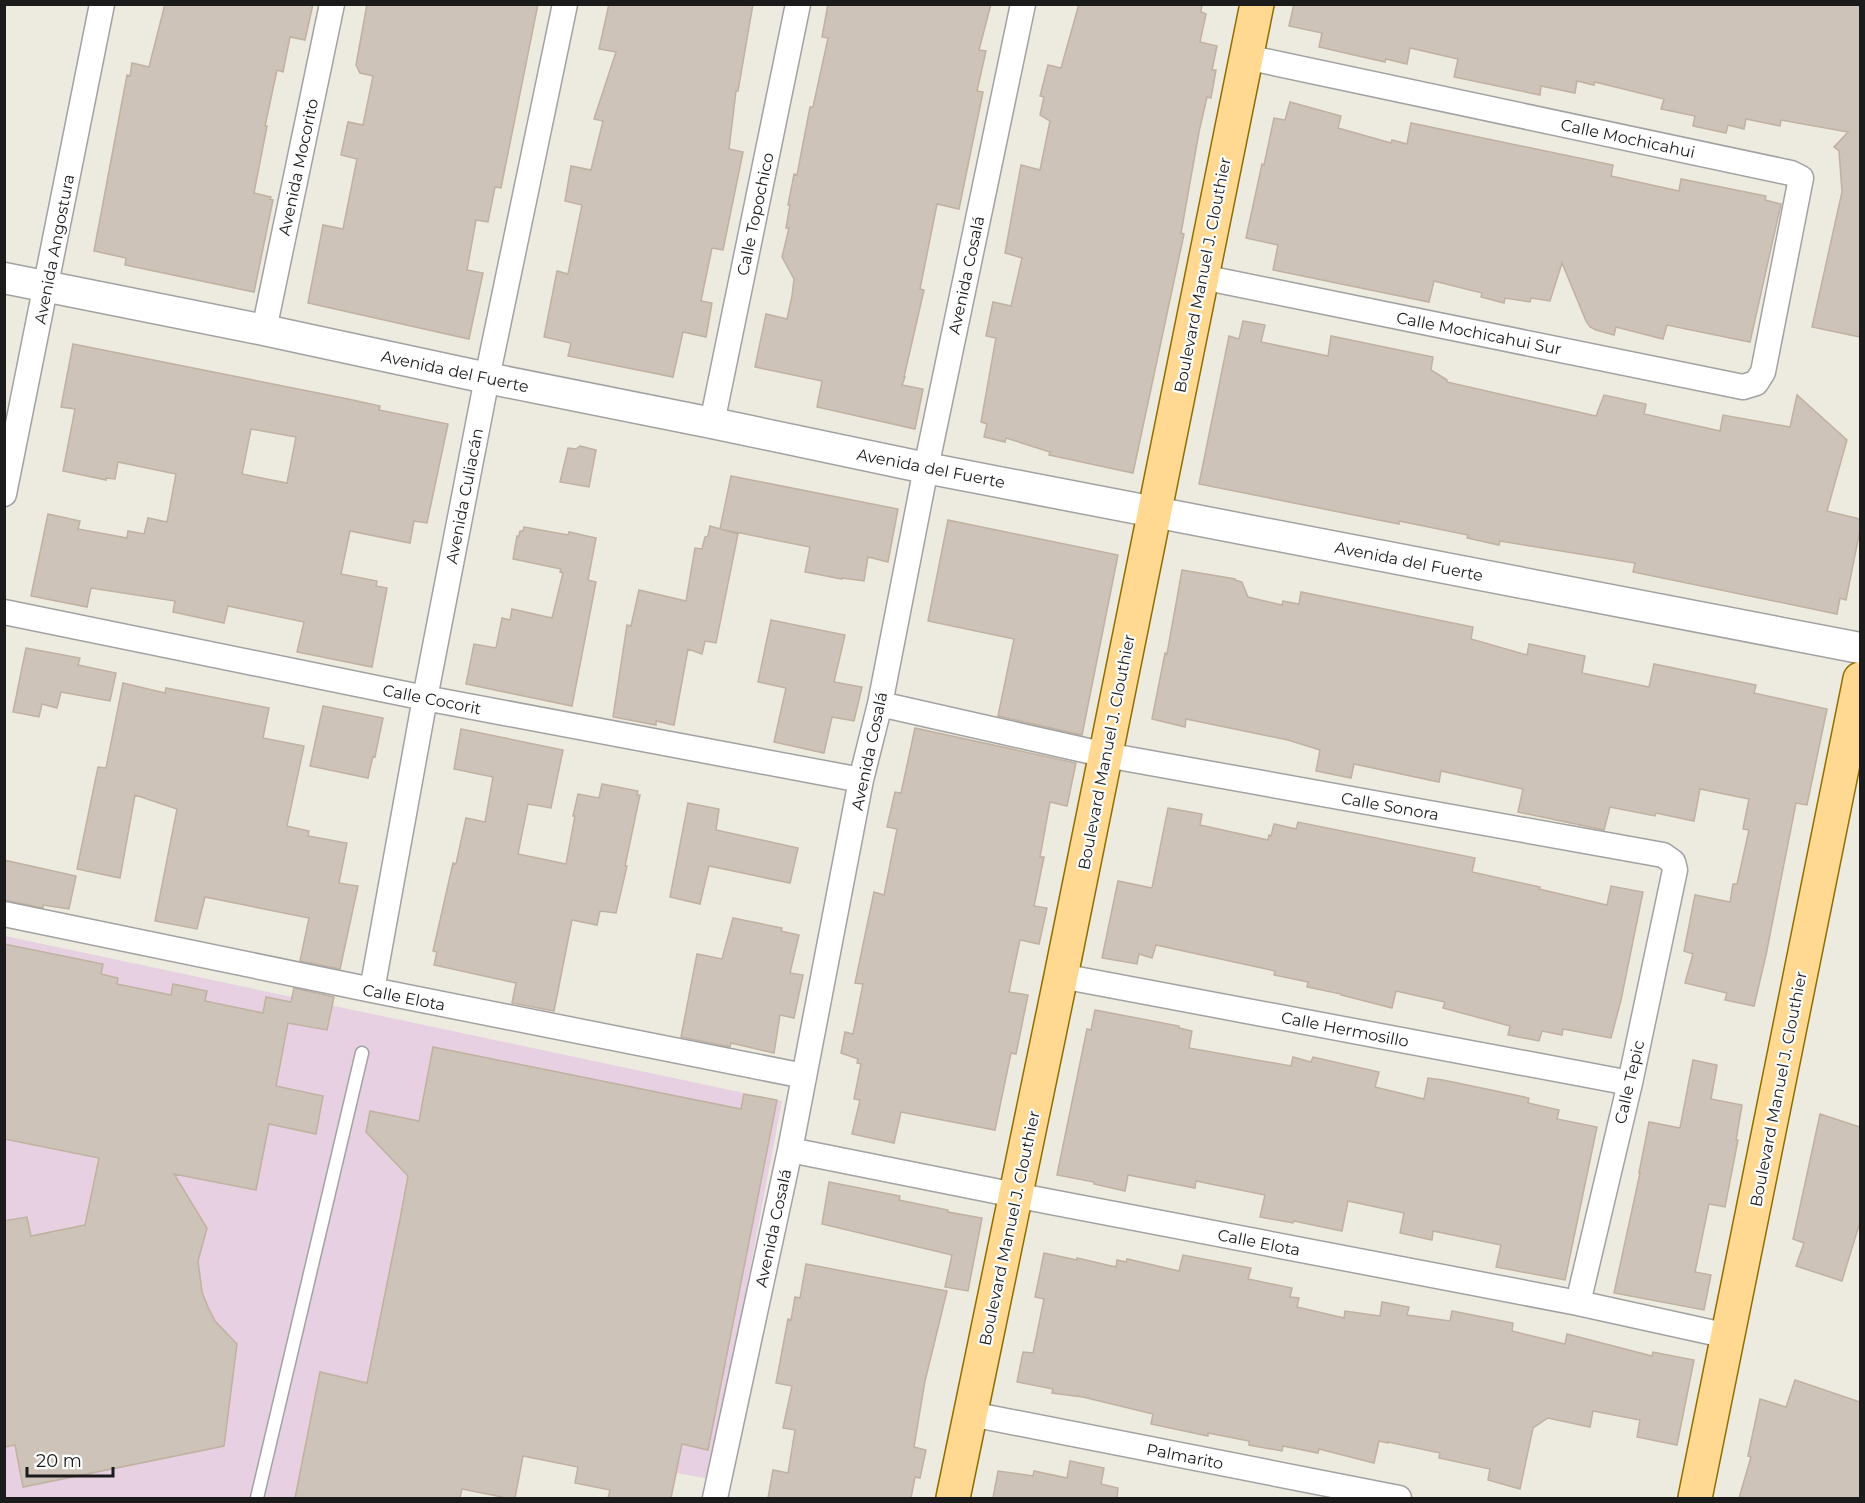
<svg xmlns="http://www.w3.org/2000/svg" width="1865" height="1503" viewBox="0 0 1865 1503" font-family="Montserrat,sans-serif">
<rect width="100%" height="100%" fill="#edeadf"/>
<path fill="#e7d0e1" d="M5,936l777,165 -72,378 -377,-69 -22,88h-306z"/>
<path fill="#cdc3b8" stroke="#c0b1a0" stroke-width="1.5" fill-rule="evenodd" d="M165,4h148l-8,36 -15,-3 -7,35 -6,-2 -12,56h2l-13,67 17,4 -1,2 3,1 -19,92 -129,-27 1,-7 -32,-7 33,-176 3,1 2,-13 17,4z
M367,4h171l-37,184 -6,-1 -7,35 -12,-2 -9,50 16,3 -14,66 -161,-36 15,-78 20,4 14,-70 -16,-4 7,-33 15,3 10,-49 -13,-3 -4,-8z
M609,4h144l-15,87h-2l-7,58 14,3 -20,98 -11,-2 -11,53 11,2 -6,34 -23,-5 -10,45 -105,-21 3,-13 -27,-6 13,-66 11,3 14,-69 -17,-4 6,-35 20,4 12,-49 -9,-2 22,-67 -17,-3z
M828,4h163l-12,46 7,1 -9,40 6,1 -24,117 -22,-5 -17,85 4,1 -20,87h1l-3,8 21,4 -8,40 -98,-22 5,-26 -67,-14 11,-53 21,5 5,-23 2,-17 -12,-22 7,-29h-3l4,-23h-2l6,-31 3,1 13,-68h3l15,-69 -6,-1z
M1079,4h123l-1,8 5,2 -6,28 17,4 -5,24h4l-5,28 -4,-1 -8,35 -18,101 3,1 -51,239 -84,-18 1,-3 -44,-14 -1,4 -21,-5 3,-13 -6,-2 15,-84 -10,-2 7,-34 18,4 11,-48 -17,-5 16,-88 19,5 10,-49 -10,-6 4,-18 -4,-1 8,-31 13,3z
M1294,4h566v333l-48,-10 30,-135 -3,-41 -5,-4 14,-15 -67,-12 -1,6 -34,-7 -2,10 -16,-4 -2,8 -33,-7 2,-10 -34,-7 3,-10 -69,-17 -1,3 -17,-4 -2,12 -34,-7 -1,9 -86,-18 4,-18 -48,-11 -3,16 -21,-5 -1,3 -66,-15 3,-14 -33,-7z
M1290,102l51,14 -3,12 53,15 1,-3 15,4 4,-21 202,42 -2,11 68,15 2,-12 85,17 -1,4 16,4 -31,138 -83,-17 -4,14 -47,-12 -2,8 -18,-5 -6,-3 -4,-6 -24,-58 -12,38 -19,-3 -1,4 -25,-4 -1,5 -23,-6 1,-4 -48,-12 -5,21 -156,-32 5,-25 -32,-7 16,-74 2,1 10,-47 11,2z
M1243,321l22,4 -4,17 67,14 3,-20 102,21 -2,13 16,10v2l149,34 8,-21 42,9 -2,10 76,17 3,-16 67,12 7,-32 50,45 -20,71 33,8v11l-14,70 -6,-2 -3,16 -204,-42 2,-9 -135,-22 -1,4 -32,-7 1,-3 -69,-14v3l-200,-40 30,-148 10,3z
M73,344l275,55 32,7 -1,4 69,14 -21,99 -13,-2 -4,22 -60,-12 -9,43 36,7 -1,5 11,2 -15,79 -75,-15 7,-30 -76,-16 -4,17 -51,-11 2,-11 -84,-13 -4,19 -56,-11 17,-82 32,7 -2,8 49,9 1,-7 16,3 4,-16 19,4 9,-48 -58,-12 -3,17 -9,-1v2l-43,-9 12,-62 -14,-2zM251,429l45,8 -9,46 -45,-9z
M580,446l16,4 -7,37 -29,-5 8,-34 8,1z
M731,476l167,33 -10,53 -20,-5 -4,24 -22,-3v1l-37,-7 5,-25 -90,-18z
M948,520l170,35 -36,180 -84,-19 16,-77 -86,-18z
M710,526l28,8 -22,109 -11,-2 -3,13 -14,-5 -14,76 -18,-4v4l-43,-8 14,-92 4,1 8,-36 47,11 9,-53 7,1 3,-12 3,-1z
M524,527l44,8 1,-3 27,6 -8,42 8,2 -24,124 -106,-22 8,-40 22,4 6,-30 8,2 2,-11 40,9 11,-45 -3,-1 1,-3 -48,-10 4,-23h2l1,-5h3z
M1182,570l53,9v1l7,2 6,15 34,8 1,-4 16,3 2,-12 172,35 -2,12 56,16 2,-11 56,12 -3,17 67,14 5,-23 102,21 -2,8 73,16 -20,96 -11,-2 -30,152 -12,51 -29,-6 2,-7 -42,-10 8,-29 -9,-3 11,-56 35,7 3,-18h4l12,-54 -6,-1 6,-30 -49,-10 -6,32 -38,-8 -1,3 -45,-9 -6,23 -86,-18 5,-23 -82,-18 -2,11 -85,-18 -3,14 -35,-7 4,-21 -32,-10 -102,-21 -1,8 -33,-8 13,-66 2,1z
M771,620l74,15 -11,47 28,5 -8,34 -22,-4 -8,36 -50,-11 12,-54 -28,-6z
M26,648l54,10 -2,7 38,8 -6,28 -49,-9 -4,16 -15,-4 -3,13 -26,-5z
M123,683l42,10 1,-5 103,20 -6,30 41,8 -17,80 22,5 -1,5 39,7 -8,40 19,3 -18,83 -40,-8 9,-43 -104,-21 -8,32 -42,-8 22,-112 -42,-14 -15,83 -43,-9 21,-102 8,1z
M323,706l60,12 -8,39 -2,-1 -5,22 -58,-12z
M915,728l161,35 -9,43 -17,-4 -10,55h4l-10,49 13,2 -8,36 -19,-4 -11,52 19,3 -12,59 -5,-1 -16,77 -94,-18 -7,31 -42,-9 8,-34 -6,-1 7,-35 -4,-1 1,-4 -17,-6 4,-21 8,2 10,-50 -8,-1 19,-91 10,3 13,-66 -10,-2 8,-35 6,1z
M461,729l102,21 -12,58 -23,-4 -10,50 48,10 9,-48h-2l5,-22 21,4 3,-14 36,7 -1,4h3l-15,71h2l-11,47 -16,-2 -3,14 -25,-5 -18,91 -42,-8 4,-20 -82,-18 3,-13 -4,-1 20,-88 3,1 10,-46 19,4 8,-45 -39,-8z
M688,803l31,6 -3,21 82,18 -8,35 -81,-17 -9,38 -30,-7z
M1168,808l34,6 -2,11 68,15 1,-5 2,1 3,-12 22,5 2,-7 177,36 -3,14 68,15 -1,2 68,16 4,-19 32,6 -22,108 -10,38 -48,-9 -1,6 -20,-4 -3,10 -31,-6 2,-9 -67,-18 2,-6 -49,-11 -4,17 -51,-13v-1l-34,-7 1,-5 -34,-7 1,-4 -119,-26 -4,13 -13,-4 -2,10 -35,-6 16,-77 34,7z
M4,860l72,16 -7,33 -26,-4v3l-39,-8z
M733,918l49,10 -1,3 18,4 -9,38 13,2 -9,43 -14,-3 -6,38 -43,-10 -1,4 -49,-10 16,-83 25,5z
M4,944l99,20 -2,10 17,4 -1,6 54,11 2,-11 34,7 -2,10 58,12 3,-16 25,5 3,-14 40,9 -7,33 -39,-7 -12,63 47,10 -7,38 -47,-10 -13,66 -82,-16 33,54 -9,33 4,31 6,15 7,14 22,23 -13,102 -201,41 -8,-42 -11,2v-226l23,-4 4,19 54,-11 14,-67 -95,-19z
M1095,1010l84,16v2l13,3 -3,17 102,18 2,-9 18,5 2,-5 66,15 -4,15 49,12 4,-21 15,2 86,18 -1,5 31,7 -2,9 40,8 -32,153 -69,-13 5,-22 -68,-14 -1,9 -32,-7 4,-20 -56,-12 -6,30 -48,-10 -1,2 -33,-6 5,-22 -69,-14 -1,7 -67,-13 -3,16 -31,-7v-2l-37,-7 30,-146 4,1z
M433,1047l308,62 3,-15 33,6 -69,350 -26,-6 -11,54h-63l2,-8 -35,-7 3,-16 -55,-11 -8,42h-8l-45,-9 -2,9h-165l25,-126 47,11 33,-164 8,-43 -42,-44 4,-21 49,10z
M1693,1060l24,5 -6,34 31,6 -6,35h2l-13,67 -16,-3 -14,68 16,3 -7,35 -90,-17 26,-120h-1l10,-51 31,6z
M1820,1114l40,13v95l-18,59 -46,-15 8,-23 -11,-4z
M829,1182l71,14 -1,4 49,10v2l34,6 -14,73 -23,-4 7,-32 -130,-31z
M1044,1253l33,7v-2l39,9 1,-7 9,2 1,-3 52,12 4,-16 68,13 -3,11 44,9 -2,9 9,1 -2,9 47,11 1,-7 35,5 2,-14 27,5 -2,8 43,6 2,-10 61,12 -1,8 53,13 2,-10 85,22 1,-4 41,8 -17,85 -40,-8 3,-17 -47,-9 -3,16 -42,-9 -15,10 -13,61 -32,-9 2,-11 -51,-11 1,-5 -52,-11v1l-9,-2 -5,22 -55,-14 -1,4 -35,-7 -1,5 -33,-6v-4l-41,-8v3l-57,-12 2,-10 -70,-17 -31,-4 1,-4 -36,-7 6,-30 10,1 11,-54 -9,-2z
M806,1264l141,27 -22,90 -11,66 12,3 -6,28 -5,-1 -4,21h-143l5,-28 15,3 7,-43 -12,-2 9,-42 -16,-3 12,-64 3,1 4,-23 5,1z
M1795,1380l65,22v96h-121l12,-41 -3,-1 12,-57 26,8z
M1070,1461l34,7 -3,16 17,4 -1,10h-124l5,-27 35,5 1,-5 33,7z"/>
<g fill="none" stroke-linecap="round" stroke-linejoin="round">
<defs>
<path id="service" d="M257,1498l105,-445"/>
<path id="minor" d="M1202,277l541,110 13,-4 7,-11 38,-194 -10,-5 -545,-116
M264,330l68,-326
M712,423l86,-419
M4,494l98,-490
M4,612l421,86 436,82
M880,704l226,51 557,100 10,7 2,8 -45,213 -52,220
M4,914l368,76 432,86
M1061,976l569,107
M372,990l53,-292 62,-320 78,-374
M790,1150l225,45 563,108 150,33
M971,1414l428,84
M715,1498l75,-348 71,-370 19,-76 46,-236 97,-464"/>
<path id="tertiary" d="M4,278l260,52 223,48 225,45 214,45 934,180"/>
<path id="primary" d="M953,1498l108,-522 196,-972
M1695,1498l165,-819"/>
</defs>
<use href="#service" stroke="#a2a2a2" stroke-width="15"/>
<use href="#minor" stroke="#a2a2a2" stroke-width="27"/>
<use href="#tertiary" stroke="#a2a2a2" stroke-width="33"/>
<use href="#primary" stroke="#916d00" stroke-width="36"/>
<use href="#service" stroke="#fff" stroke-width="12"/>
<use href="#minor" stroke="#fff" stroke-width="24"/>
<use href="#tertiary" stroke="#fff" stroke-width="30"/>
<use href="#primary" stroke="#ffd992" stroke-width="33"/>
</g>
<g text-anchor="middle" stroke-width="4.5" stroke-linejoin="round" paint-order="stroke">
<g font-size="16" fill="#1b1b1b" stroke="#fff">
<text transform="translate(1628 138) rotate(12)" y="6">Calle Mochicahui</text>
<text transform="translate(298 167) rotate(-78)" y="6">Avenida Mocorito</text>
<text transform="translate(755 214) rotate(-78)" y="6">Calle Topochico</text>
<text transform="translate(54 249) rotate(-79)" y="6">Avenida Angostura</text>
<text transform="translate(966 275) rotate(-78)" y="6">Avenida Cosalá</text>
<text transform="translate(1202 275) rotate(-79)" y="6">Boulevard Manuel J. Clouthier</text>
<text transform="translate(1479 333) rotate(11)" y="6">Calle Mochicahui Sur</text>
<text transform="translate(455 371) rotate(12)" y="6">Avenida del Fuerte</text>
<text transform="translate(931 468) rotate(11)" y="6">Avenida del Fuerte</text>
<text transform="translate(464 496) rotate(-79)" y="6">Avenida Culiacán</text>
<text transform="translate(1409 561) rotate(11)" y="6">Avenida del Fuerte</text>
<text transform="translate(432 699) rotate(11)" y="6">Calle Cocorit</text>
<text transform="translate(869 751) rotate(-78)" y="6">Avenida Cosalá</text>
<text transform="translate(1106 752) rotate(-79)" y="6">Boulevard Manuel J. Clouthier</text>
<text transform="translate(1390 806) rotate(10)" y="6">Calle Sonora</text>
<text transform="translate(404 997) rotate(11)" y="6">Calle Elota</text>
<text transform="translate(1345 1029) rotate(11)" y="6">Calle Hermosillo</text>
<text transform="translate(1629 1082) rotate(-77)" y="6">Calle Tepic</text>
<text transform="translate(1778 1089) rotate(-79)" y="6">Boulevard Manuel J. Clouthier</text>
<text transform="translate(773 1228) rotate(-78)" y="6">Avenida Cosalá</text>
<text transform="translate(1009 1228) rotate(-78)" y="6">Boulevard Manuel J. Clouthier</text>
<text transform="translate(1259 1242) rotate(11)" y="6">Calle Elota</text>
<text transform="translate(1185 1456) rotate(11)" y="6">Palmarito</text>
</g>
</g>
<rect width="1865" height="1503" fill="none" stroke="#1b1b1b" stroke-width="12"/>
<path d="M27 1467v9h86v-9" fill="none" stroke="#1b1b1b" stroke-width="3"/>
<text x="36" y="1467" font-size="18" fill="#1b1b1b" stroke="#ffffff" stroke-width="4.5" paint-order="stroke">20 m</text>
</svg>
